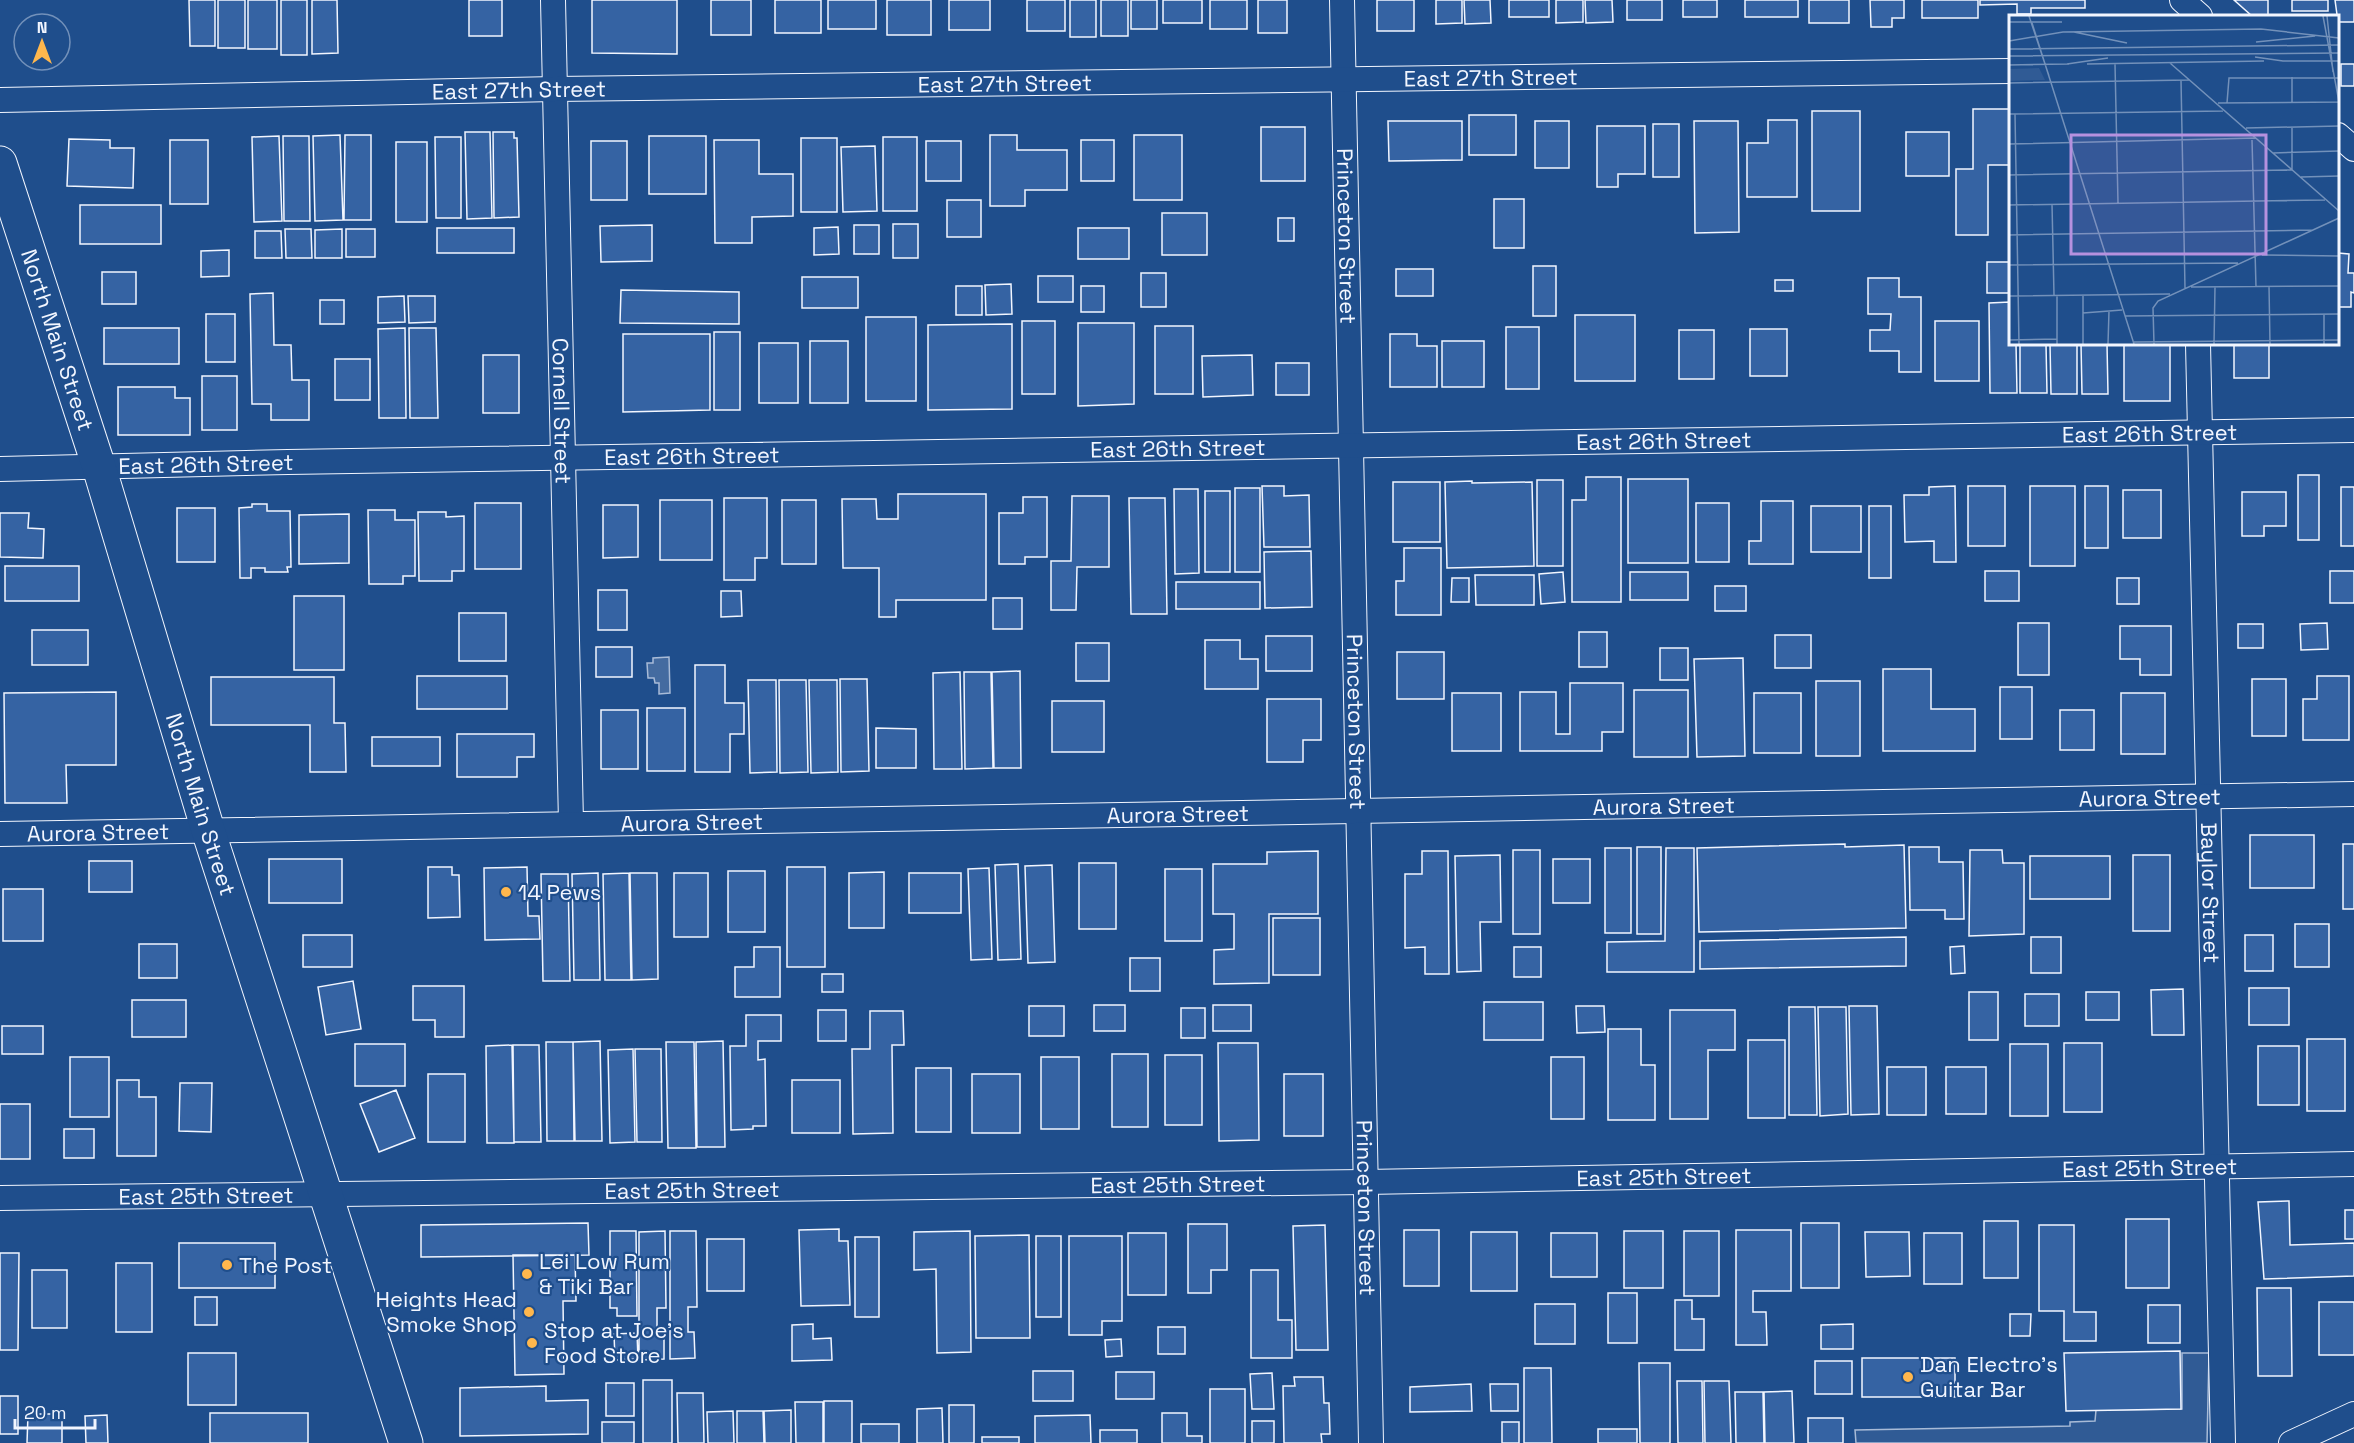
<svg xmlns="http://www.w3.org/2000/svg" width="2354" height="1443" viewBox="0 0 2354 1443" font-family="'Space Grotesk',sans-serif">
<rect width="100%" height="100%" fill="#1f4e8c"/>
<path fill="#305b95" stroke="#a8bbd7" stroke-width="1.5" d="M2182,1353h27l-2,90h-351l-1,-13 215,-4v-4l25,-1 1,-11 86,-1z"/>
<path fill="#446ba0" stroke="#a8bbd7" stroke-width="1.5" d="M669,657l1,36 -11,1v-11h-4l-1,-5h-6l-1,-15h6v-5z"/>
<path fill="#3563a3" stroke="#f2f6ff" stroke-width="1.5" d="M189,0h26v46h-25z
M218,0h27v48h-27z
M248,0h29v49h-29z
M281,0h26v55h-26z
M312,0h25l1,53 -26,1z
M469,0h33v36h-33z
M592,0h85v54l-85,-1z
M711,0h40v35h-40z
M775,0h46v33h-46z
M828,0h48v29h-48z
M887,0h44v35h-44z
M949,0h41v30h-41z
M1027,0h38v31h-38z
M1070,0h26v37h-26z
M1101,0h27v36h-27z
M1131,0h26v29h-26z
M1163,0h39v23h-39z
M1210,0h37v29h-37z
M1258,0h29v33h-29z
M1377,0h37v31h-37z
M1436,0h26v23l-26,1z
M1464,0h26l1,23 -26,1z
M1509,0h40v17h-40z
M1556,0h27v22l-27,1z
M1585,0h27l1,22 -27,1z
M1627,0h35v20h-35z
M1683,0h34v17h-34z
M1745,0h53v17h-53z
M1809,0h40v23h-40z
M1870,0h34v18h-12v9h-21z
M1922,0h56v18h-56z
M1980,0h105v8h-54v6h-14v-10l-37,1z
M2234,0h34v16h-16z
M2292,0h36v11h-36z
M2335,0h19v22h-16z
M2341,64h13v22h-13z
M1973,109h37v56h-22v70h-32v-66h17z
M1812,111h48v100h-48z
M1469,115h47v40h-47z
M1768,120h29v77h-50v-54h21z
M1388,121h74v39l-73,1z
M1535,121h34v47h-34z
M1694,121h44l1,111 -44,1z
M1653,124h26v53h-26z
M1597,126h48v48h-27v13h-21z
M1261,127h44v54h-44z
M465,132h25l2,86 -25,1z
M493,132h21v6h3l2,79 -25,1z
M1906,132h43v44h-43z
M340,135l3,85 -28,1 -2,-85z
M345,135h26v85h-27z
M990,135h27v15h50v40h-42v16h-35z
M1134,135h48v65h-48z
M279,136l3,85 -28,1 -2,-85z
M283,136h26l1,85h-26z
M649,136h57v58h-57z
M435,137h26v81h-25z
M883,137h34v74h-34z
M801,138h36v74h-36z
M69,139l41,1v8h24l-1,40 -66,-2z
M170,140h38v64h-38z
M714,140h45v34h34v42l-41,1v26h-37z
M1081,140h33v41h-33z
M591,141h36v59h-36z
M926,141h35v40h-35z
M396,142h31v80h-31z
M875,146l2,65 -34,1 -2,-65z
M1494,199h30v49h-30z
M947,200h34v37h-34z
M80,205h81v39h-81z
M1162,213h45v42h-45z
M1278,218h16v23h-16z
M893,224h25v34h-25z
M652,225v36l-51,1 -1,-36z
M854,225h25v29h-25z
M838,227l1,27 -25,1v-27z
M437,228h77v25h-77z
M1078,228h51v31h-51z
M285,229h26l1,29h-26z
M342,229v29h-27v-28z
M346,229h29v28h-29z
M255,231h26l1,27h-27z
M229,250v26l-28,1v-26z
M2338,253l11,1 -1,19h6v20l-3,-1v15h-13z
M1987,262h23v31h-23z
M1533,266h23v50h-23z
M1396,269h37v27h-37z
M102,272h34v32h-34z
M1141,273h25v34h-25z
M1038,276h35v26h-35z
M802,277h56v31h-56z
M1868,278h31v19h22v75h-22v-21h-29v-21h20l1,-16h-23z
M1775,280h18v11h-18z
M1011,284l1,30 -26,1 -1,-30z
M956,286h26v29h-26z
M1081,286h23v26h-23z
M621,290l118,2v32l-119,-1z
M273,293l1,52h17l1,35h17v40h-38v-16h-19l-2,-110z
M404,296l1,26 -27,1v-26z
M408,296h27v26l-26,1z
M320,300h24v24h-24z
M2010,302v42h6l1,49h-27l-1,-90z
M206,314h29v48h-29z
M1575,315h60v66h-60z
M866,317h50v84h-50z
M1022,321h33v73h-33z
M1935,321h44v60h-44z
M1078,323h56v81l-56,2z
M1012,324v85l-84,1v-85z
M1155,326h38v68h-38z
M1506,327h33v62h-33z
M104,328h75v36h-75z
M405,328l1,90h-27l-1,-89z
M409,328h27l2,90h-28z
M1750,329h37v47h-37z
M1679,330h35v49h-35z
M714,332h26v78h-26z
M623,334h87v76l-87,2z
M1390,334h27v12h20v41h-47z
M810,341h38v62h-38z
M1442,341h42v46h-42z
M759,343h39v60h-39z
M2020,344h26l1,49h-27z
M2050,344h27v50h-26z
M2081,344h26l1,50h-26z
M2124,344h46v57h-46z
M2234,344h35v34h-35z
M483,355h36v58h-36z
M1252,355l1,40 -50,2 -1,-41z
M335,359h35v41h-35z
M1276,363h33v32h-33z
M202,376h35v54h-35z
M118,387h57v11h15v37h-72z
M2298,475h21v65h-21z
M1586,477h35v125h-49v-102h14z
M1628,479h60v84h-60z
M1537,480h26v86h-26z
M1472,481v2l60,-1 2,84 -87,2 -2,-86z
M1393,482h47v60h-47z
M1262,486h22v10l25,-1 1,52h-46z
M1955,486l1,76h-22v-21l-29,1 -1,-47h25v-8z
M1968,486h37v60h-37z
M2030,486h45v80h-45z
M2085,486h23v62h-23z
M2341,487h13v59h-13z
M1235,488h25v84h-25z
M1174,489h24l1,84 -24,1z
M2123,490h38v48h-38z
M1205,491h25v81h-25z
M2242,492h44v34h-22v10h-22z
M898,494h88v106h-90v17h-17v-49h-36l-1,-69h34l1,20h21z
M1072,496h37v71h-32l-1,43h-25v-49h20z
M1023,497h24v60h-22v7h-26v-51h24z
M724,498h43v60h-12v22h-31z
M1129,498h36l2,116h-36z
M660,500h52v60h-52z
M782,500h34v64h-34z
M1761,501h32v63h-44v-23h12z
M475,503h46v66h-46z
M1696,503h33v59h-33z
M252,504h15v7h23l1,56h-4l1,5h-23v-4h-14v10h-11l-1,-70 13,-1z
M603,505h35v52l-35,1z
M1811,506h50v46h-50z
M1869,506h22v72h-22z
M177,508h38v54h-38z
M368,510h27v10h20v56h-12v8h-34z
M418,512h28v5l18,-1v55h-12v10h-33z
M0,513h29l-1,15 16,1 -1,29 -43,-1z
M349,514v49l-50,1v-49z
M1404,548h37v67h-45v-34h8z
M1311,551l1,56 -47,1 -1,-56z
M5,566h74v35h-74z
M1985,571h34v30h-34z
M2330,571h24v32h-24z
M1563,572l2,30 -24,2 -2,-30z
M1630,572h58v28h-58z
M1475,575h59v30h-58z
M1452,578h17v24h-18z
M2117,578h22v26h-22z
M1176,582h84v27h-84z
M1715,586h31v25h-31z
M598,590h29v40h-29z
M721,591h20l1,25 -21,1z
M294,596h50v74h-50z
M993,598h29v31h-29z
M459,613h47v48h-47z
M2018,623h31v52h-31z
M2327,623l1,26 -27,1 -1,-26z
M2238,624h25v24h-25z
M2120,626h51v49h-31v-16h-20z
M32,630h56v35h-56z
M1579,632h28v35h-28z
M1775,635h36v33h-36z
M1266,636h46v35h-46z
M1205,640h35v19h18v30h-53z
M1076,643h33v38h-33z
M596,647h36v30h-36z
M1660,648h28v32h-28z
M1397,652h47v47h-47z
M1743,658l2,98 -48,1 -3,-98z
M695,665h30v38h19v31h-14v38h-35z
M1883,669h48v40h44v42h-92z
M1020,671l1,97h-27l-2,-96z
M960,672l2,97h-28l-1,-96z
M964,672h27l2,96 -28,1z
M417,676h90v33h-90z
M2317,676h32v64h-46v-41h14z
M211,677h123v46h11l1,49h-36v-47h-99z
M840,679h27l2,92 -28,1z
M2252,679h34v57h-34z
M748,680h28l1,92 -27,1z
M779,680h27l2,92 -28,1z
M809,680h28l1,92 -27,1z
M1816,681h44v75h-44z
M1570,683h53v49h-21v19h-82v-59h36v42h14z
M2000,687h32v52h-32z
M1634,690h54v67h-54z
M116,692v73h-50l1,38h-62l-1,-110z
M1452,693h49v58h-49z
M1754,693h47v60h-47z
M2121,693h44v61h-44z
M1267,699h54v41h-18v22h-36z
M1052,701h52v51h-52z
M647,708h38v63h-38z
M601,710h37v59h-37z
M2060,710h34v40h-34z
M876,728l40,1v39h-40z
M457,734h77v23h-17v20h-60z
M372,737h68v29h-68z
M2250,835h64v53h-64z
M1845,844v3l59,-2 2,83 -207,4 -2,-84z
M2343,844h11v65h-11z
M1637,847h24v87h-24z
M1909,847h30v15h24l1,57h-19v-9h-35z
M1605,848h26v85h-26z
M1666,848h28v124h-87v-30l58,-1z
M1513,850h27v84h-27z
M1970,850h32l1,13h21v71l-55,2z
M1318,851v63h-49v69l-55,1v-34l20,-1v-35h-21v-50h54v-12z
M1422,851h26l1,123h-24v-27l-20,1v-74h17z
M1500,855l1,67h-21l1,49 -24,1 -2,-116z
M2133,855h37v76h-37z
M2030,856h80v43h-80z
M269,859h73v44h-73z
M1553,859h37v44h-37z
M89,861h43v31h-43z
M1079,863h37v66h-37z
M1018,864l3,95 -23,1 -3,-95z
M1052,865l3,97 -27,1 -3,-97z
M428,867h24v8h7l1,42 -32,1z
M527,867l1,49h11l1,23 -55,1 -1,-72z
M787,867h38v100h-38z
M989,868l3,91 -21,1 -3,-91z
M1165,869h37v72h-37z
M728,871h37v61h-37z
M884,872v56h-35v-55z
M598,873l2,107h-26l-2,-106z
M629,873l2,107h-26l-2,-106z
M630,873h27l1,106 -26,1z
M674,873h34v64h-34z
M909,873h52v40h-52z
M541,874h27l2,107h-27z
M3,889h40v52h-40z
M1273,918h47v57h-47z
M2295,924h34v43h-34z
M303,935h49v32h-49z
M2245,935h28v36h-28z
M1906,937v29l-206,3v-28z
M2031,937h30v36h-30z
M139,944h38v34h-38z
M1964,946l1,27 -14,1 -1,-27z
M754,947h26v50h-45v-30h19z
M1514,947h27v30h-27z
M1130,958h30v33h-30z
M822,974h21v18h-21z
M353,981l8,48 -35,6 -8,-48z
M413,986h51v51h-29v-17h-22z
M2249,988h40v37h-40z
M2183,989l1,46h-32l-1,-45z
M1969,992h29v48h-29z
M2086,992h33v28h-33z
M2025,994h34v32h-34z
M132,1000h54v37h-54z
M1484,1002h59v38h-59z
M1094,1005h31v26h-31z
M1213,1005h38v26h-38z
M1029,1006h35v30h-35z
M1576,1006h28l1,26 -28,1z
M1849,1006h28l2,108 -28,1z
M1789,1007h26l2,108h-28z
M1818,1007h28l2,107 -28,2z
M1181,1008h24v30h-24z
M818,1010h28v31h-28z
M1670,1010h65v40h-27v69h-38z
M870,1011h33l1,34h-12l1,88 -40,1 -1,-85h18z
M746,1015h35v26h-23v19l7,-1 1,67h-13v3l-22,1 -1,-84h16z
M2,1026h41v28h-41z
M1608,1029h33v36h14v55h-47z
M2307,1039h38v72h-38z
M1748,1040h37v78h-37z
M600,1041l2,100h-27l-2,-99z
M723,1041l2,106h-28l-1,-105z
M546,1042h27l1,99h-27z
M666,1042h28l2,106h-28z
M1218,1043h40l1,97 -40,1z
M2064,1043h38v69h-38z
M355,1044h50v42h-50z
M2010,1044h38v72h-38z
M512,1045l2,98h-27l-1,-97z
M513,1045h26l2,97h-27z
M2258,1046h41v59h-41z
M633,1049l2,93 -25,1 -2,-93z
M635,1049h26l1,93h-25z
M1112,1054h36v73h-36z
M1165,1055h37v70h-37z
M70,1057h39v60h-39z
M1041,1057h38v72h-38z
M1551,1057h33v62h-33z
M1887,1067h39v48h-39z
M1946,1067h40v47h-40z
M916,1068h35v64h-35z
M428,1074h37v68h-37z
M972,1074h48v59h-48z
M1284,1074h39v62h-39z
M117,1080h22v17h17v59h-39z
M792,1080h48v53h-48z
M180,1083h32l-1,49 -32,-1z
M396,1090l19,48 -36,14 -19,-48z
M0,1104h30v55h-30z
M64,1129h30v29h-30z
M2289,1201l1,44 64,-2v33l-90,3 -6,-77z
M2345,1210h9v29h-9z
M2126,1219h43v69h-43z
M1984,1221h34v57h-34z
M588,1223l1,32 -168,2v-32z
M1801,1223h38v65h-38z
M1188,1224h39v46h-16v23h-23z
M1325,1225l3,125h-32l-3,-124z
M2039,1225h35v87h22v29h-32v-30h-25z
M839,1229v12h9l2,64 -49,1 -2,-76z
M1404,1230h35v56h-35z
M1736,1230h55v61h-38v21h13l1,33h-31z
M610,1231h26l1,85h-20v-8h-7z
M665,1231l1,77h-9v25h7v26l-25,1v-128z
M670,1231h26l1,76h-9v25h6l1,26 -25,1z
M970,1231l1,121 -34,1 -1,-84 -22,1v-38z
M1624,1231h39v57h-39z
M1684,1231h35v65h-35z
M1471,1232h46v59h-46z
M1865,1232h44l1,44 -44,1z
M1128,1233h38v62h-38z
M1551,1233h46v44h-46z
M1924,1233h38v51h-38z
M1029,1235l1,103h-54l-1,-102z
M1036,1236h25v81h-25z
M1069,1236h53v85h-20v14h-33z
M855,1237h24v80h-24z
M707,1239h37v52h-37z
M179,1243h96v45h-96z
M0,1253h19l-1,97h-18z
M513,1255h62l1,46h-13l1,73 -49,1z
M116,1263h36v69h-36z
M32,1270h35v58h-35z
M1251,1270h27v50h14v38h-41z
M2257,1288h34l1,88h-34z
M1608,1293h29v50h-29z
M195,1297h22v28h-22z
M1675,1300h17v19h12v31h-29z
M2319,1302h35v53h-35z
M1535,1304h40v40h-40z
M2148,1305h32v38h-32z
M2010,1314h21l-1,22h-20z
M813,1324v15l18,-1 1,22 -40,1v-36z
M1853,1324v25h-32v-24z
M1158,1327h27v27h-27z
M637,1333l1,26 -23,1 -1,-26z
M1121,1339l1,17 -16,1 -1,-17z
M2180,1351l1,58 -115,2 -2,-58z
M188,1353h48v52h-48z
M1862,1358h93v39h-93z
M1815,1361h37v33h-37z
M1639,1363h31v80h-30z
M1524,1368h27l1,75h-28z
M1033,1371h40v30h-40z
M1116,1372h38v27h-38z
M1272,1373l2,36h-22l-2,-35z
M1294,1377h29l1,26h5l1,31h-9l1,9h-38l-1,-57h12z
M643,1380h29v63h-29z
M1677,1381h25l1,62h-25z
M1704,1381h25l2,62h-26z
M606,1383h28v33h-28z
M1471,1384l1,27 -62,1v-25z
M1490,1384h28v27h-27z
M546,1386v15l42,-1v34l-128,2v-48z
M1210,1389h35v54h-35z
M1792,1391l2,52h-29l-1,-51z
M1735,1392h28l1,51h-28z
M677,1393h26l1,50h-26z
M0,1396h18v38h-18z
M824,1401h28v42h-28z
M795,1402h28v41h-27z
M949,1405h25v38h-25z
M942,1408l1,35h-26v-34z
M791,1410v33h-26l-1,-32z
M733,1411l1,32h-26l-1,-31z
M737,1411h26l1,32h-27z
M210,1413h98v30h-98z
M1162,1413h25v23h15v7h-40z
M28,1414h34v29h-35z
M107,1415l1,28h-22l-1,-27z
M1090,1415l1,28h-56v-27z
M1808,1418h35v25h-35z
M1252,1421h22v22h-22z
M602,1422h32v21h-32z
M1502,1422h17v21h-17z
M861,1424h38v19h-38z
M1598,1429h39v14h-39z
M1100,1430h37v13h-37z
M982,1437h37v6h-37z"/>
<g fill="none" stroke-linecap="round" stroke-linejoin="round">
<defs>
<g id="street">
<path id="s1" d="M553,0l18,823"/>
<path id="s2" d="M1342,0l29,1443"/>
<path d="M2182,0l18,16"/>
<path id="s3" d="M0,100l555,-11 1455,-18"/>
<path d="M2338,135l16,14"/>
<path id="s4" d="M2198,344l25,1099"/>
<path id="s5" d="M0,469l288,-7 2066,-32"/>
<path id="s6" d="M0,834l2354,-40"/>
<path id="s7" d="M0,1198l1366,-16 988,-18"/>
<path d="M2291,1443l63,-29"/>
</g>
<g id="secondary">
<path id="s8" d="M0,163l99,304 109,363 198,613"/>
</g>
</defs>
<use href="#street" stroke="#f2f6ff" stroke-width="26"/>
<use href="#secondary" stroke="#f2f6ff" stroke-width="35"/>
<use href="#street" stroke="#1f4e8c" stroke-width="24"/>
<use href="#secondary" stroke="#1f4e8c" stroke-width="33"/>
</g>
<g fill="#ffb74d" stroke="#1f4e8c" stroke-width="2">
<circle cx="506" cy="892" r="6"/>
<circle cx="227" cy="1265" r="6"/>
<circle cx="527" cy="1274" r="6"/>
<circle cx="529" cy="1312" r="6"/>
<circle cx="532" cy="1343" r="6"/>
<circle cx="1908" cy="1377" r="6"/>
</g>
<g text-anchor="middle" stroke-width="4.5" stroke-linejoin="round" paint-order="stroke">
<g font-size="22" fill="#f2f6ff" stroke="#1f4e8c">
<text dy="8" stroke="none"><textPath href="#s3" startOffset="1491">East 27th Street</textPath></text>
<text dy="8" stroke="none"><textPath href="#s3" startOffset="1005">East 27th Street</textPath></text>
<text dy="8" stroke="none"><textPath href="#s3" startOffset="519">East 27th Street</textPath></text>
<text dy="8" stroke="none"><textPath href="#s2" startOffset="236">Princeton Street</textPath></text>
<text dy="8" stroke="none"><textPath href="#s8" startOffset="186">North Main Street</textPath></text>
<text dy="8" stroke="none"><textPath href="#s1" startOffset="411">Cornell Street</textPath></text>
<text dy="8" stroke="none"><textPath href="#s5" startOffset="2150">East 26th Street</textPath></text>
<text dy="8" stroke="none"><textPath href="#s5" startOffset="1664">East 26th Street</textPath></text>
<text dy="8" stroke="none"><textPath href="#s5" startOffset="1178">East 26th Street</textPath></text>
<text dy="8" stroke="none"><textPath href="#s5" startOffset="692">East 26th Street</textPath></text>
<text dy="8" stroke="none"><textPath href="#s5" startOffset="206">East 26th Street</textPath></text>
<text dy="8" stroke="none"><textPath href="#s2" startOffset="722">Princeton Street</textPath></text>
<text dy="8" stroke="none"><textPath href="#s6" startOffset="2150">Aurora Street</textPath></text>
<text dy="8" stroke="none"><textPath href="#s8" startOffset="672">North Main Street</textPath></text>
<text dy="8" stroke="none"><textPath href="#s6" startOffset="1664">Aurora Street</textPath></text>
<text dy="8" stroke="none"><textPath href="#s6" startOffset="1178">Aurora Street</textPath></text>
<text dy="8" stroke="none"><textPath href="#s6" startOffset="692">Aurora Street</textPath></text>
<text dy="8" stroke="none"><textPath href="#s6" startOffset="98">Aurora Street</textPath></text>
<text dy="8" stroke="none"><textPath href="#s4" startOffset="549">Baylor Street</textPath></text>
<text dy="8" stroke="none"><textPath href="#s7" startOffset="2150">East 25th Street</textPath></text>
<text dy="8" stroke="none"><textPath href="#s7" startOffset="1664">East 25th Street</textPath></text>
<text dy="8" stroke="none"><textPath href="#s7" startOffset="1178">East 25th Street</textPath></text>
<text dy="8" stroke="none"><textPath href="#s7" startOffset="692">East 25th Street</textPath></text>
<text dy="8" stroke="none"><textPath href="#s7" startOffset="206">East 25th Street</textPath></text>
<text dy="8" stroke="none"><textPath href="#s2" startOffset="1208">Princeton Street</textPath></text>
</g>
<g font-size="22" fill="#f2f6ff" stroke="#1f4e8c" text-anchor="start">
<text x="518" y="900">14 Pews</text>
<text x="539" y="1269">Lei Low Rum<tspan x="539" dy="25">&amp; Tiki Bar</tspan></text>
<text x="239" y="1273">The Post</text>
<text x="517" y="1307" text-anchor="end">Heights Head<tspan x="517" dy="25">Smoke Shop</tspan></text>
<text x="544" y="1338">Stop at Joe's<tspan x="544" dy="25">Food Store</tspan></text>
<text x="1920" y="1372">Dan Electro's<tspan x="1920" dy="25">Guitar Bar</tspan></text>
</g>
</g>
<g transform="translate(2009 15)">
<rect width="330" height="330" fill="#1f4e8c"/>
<path d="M30,53l6,12 -36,1v-12z" fill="#305b95"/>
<path fill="none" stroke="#7391ba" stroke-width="1.5" d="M20,1l20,60M314,1l16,86M318,1l6,56M0,7h53M23,8l102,321M65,17l53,11M0,26l54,-9 198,-3 78,9M247,27l59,-6M0,34l330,-4M0,41l330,-3M246,42l28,4M273,46h57M161,48l169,148M58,49l41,-6M78,49l177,-3M106,49l3,139M0,50l60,-1M283,62v25M172,65l4,208M0,68l180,-3M209,88l121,-1M218,88l2,-25h110M0,99l214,-3M6,99l4,230M237,113l93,-2M243,125l4,147M0,129l247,-6M264,138l66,-2M0,160l283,-5v-43M292,162l38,-1M43,189l2,91M0,190l316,-5M0,220l304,-5M253,240l77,1M0,250l229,-2M260,271l1,58M182,272l148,-1M48,280v49M74,280v49M0,281l161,-2M74,298l39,-3M315,299v30M116,301l214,-2M0,325l48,-1M125,327l205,-2M99,329l1,-33M145,329l-1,-36 5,-7 181,-83M205,329l1,-57"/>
<path fill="#b691df" fill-opacity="0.15" stroke="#b691df" stroke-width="3" d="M62,120h195v119h-195z"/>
<rect width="330" height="330" fill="none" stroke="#f2f6ff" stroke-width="3"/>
</g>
<g transform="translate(42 42)"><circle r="28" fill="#1f4e8c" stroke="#7391ba" stroke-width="1.5"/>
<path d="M0-4.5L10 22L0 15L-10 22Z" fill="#ffb74d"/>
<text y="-9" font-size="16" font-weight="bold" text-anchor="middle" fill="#f2f6ff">N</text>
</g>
<path d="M15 1419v9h80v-9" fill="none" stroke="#f2f6ff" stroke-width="3"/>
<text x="24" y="1419" font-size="18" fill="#f2f6ff" stroke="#1f4e8c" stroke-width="4.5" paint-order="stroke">20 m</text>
</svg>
